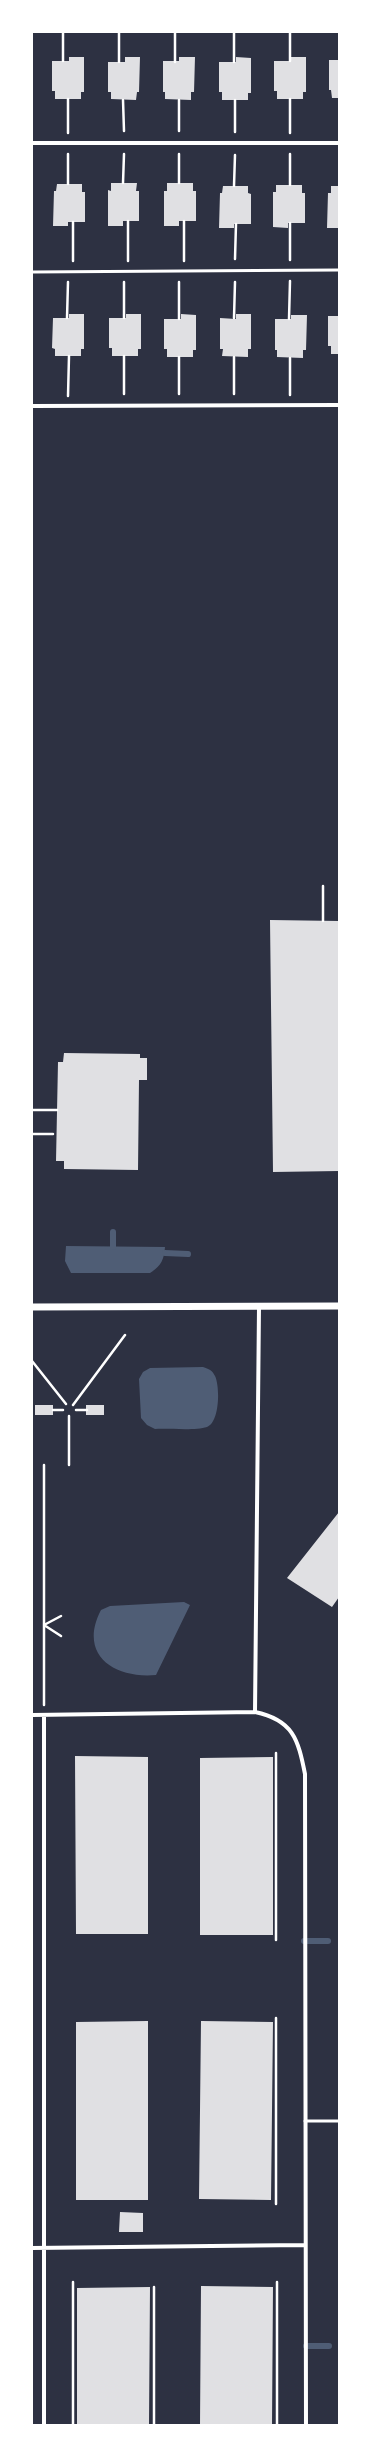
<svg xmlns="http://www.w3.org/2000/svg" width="371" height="2457" viewBox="0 0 371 2457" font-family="'Crimson Pro',serif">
<rect width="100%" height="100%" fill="#2d3142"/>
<path fill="#4f5d75" d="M66,1246l99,1c-1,13 -4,19 -15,26h-79l-6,-12z
M203,1367c6,2 9,3 12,9 5,10 5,46 -8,51 -12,4 -39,1 -52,2l-8,-4 -6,-7 -2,-39 4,-7 7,-4z
M184,1602l6,3 -34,70c-43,4 -78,-21 -55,-65l9,-4z"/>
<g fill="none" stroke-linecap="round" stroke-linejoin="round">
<path stroke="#4f5d75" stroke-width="6" d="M113,1247v-15
M165,1253l23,1
M304,1941h24
M306,2346h23"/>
</g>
<path fill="#e0e0e3" d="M69,57h15v35h-3v7h-26v-8h-3v-30h17z
M125,57h15l-1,35h-2l-1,8 -25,-1v-7h-3v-30h17z
M179,57h16l-1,35h-3v8l-26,-1v-7h-2v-31h16z
M236,57l15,1v35h-3v7h-26v-8h-3v-30h17z
M291,57h15v35h-3v7h-26v-8h-3v-30h17z
M329,60h10v38h-7l-1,-8h-2z
M111,183h26l-1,8h3v30h-16v5h-15v-36l3,1z
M167,183h26v8h3v30h-17v5h-15v-35h3z
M57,184h25v8h3v30h-17v4h-15l1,-35h2z
M276,185h26v8h3v30h-17v5l-15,-1v-35h3z
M223,186h25v7l3,1v30h-17v4h-15l1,-35h2z
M331,186h8v42h-12l1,-35h3z
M69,314h15v35h-3v7h-26v-7l-3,-1 1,-30h16z
M126,314h15v35h-3v7h-26v-8h-3v-30h17z
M181,314l15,1v35h-3v7h-26v-8h-3v-30h17z
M236,314h15v35h-3v8l-26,-1 1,-7h-3v-31l16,1z
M291,315h16l-1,35h-3v8l-26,-1v-7h-2v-31h16z
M328,316h11v38h-8v-8h-3z
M270,920l69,1v250l-66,1z
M64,1053l76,1v4h7v22h-8l-1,90 -74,-1v-8h-8l2,-99h5z
M35,1405h18v10h-18z
M86,1405h18v10h-18z
M339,1512v85l-7,10 -45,-29z
M75,1756l73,1v177h-72z
M273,1757v178h-73v-177z
M148,2021v179h-72v-178z
M201,2021l72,1 -2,178 -72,-1z
M120,2212l23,1v19h-24z
M201,2286l72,1 -1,138h-72z
M150,2287l-1,138h-72v-137z"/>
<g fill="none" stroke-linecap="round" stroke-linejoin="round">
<path stroke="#fff" stroke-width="2.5" d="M175,32v30
M234,32v30
M63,61v-29
M290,61v-29
M119,62v-30
M290,99v34
M123,100l1,31
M179,100v31
M235,100v32
M68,133v-34
M123,183l1,-29
M179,183v-29
M68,184v-30
M290,185v-31
M234,186l1,-31
M128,221v40
M73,222v39
M235,259l1,-35
M290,260v-37
M184,261v-40
M67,318l1,-36
M124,318v-36
M234,318l1,-36
M179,319v-37
M289,319l1,-38
M234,357v37
M124,394v-38
M179,394v-37
M290,395v-37
M68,396l1,-40
M323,921v-35
M32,1110h25
M32,1134h21
M32,1361l34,43
M73,1405l52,-70
M53,1410h10
M76,1410h11
M44,1465v240
M69,1465v-49
M61,1636l-17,-11 17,-9
M276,1940v-187
M276,2204v-186
M154,2287v138
M73,2425v-143
M277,2425v-143"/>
<path stroke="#fff" stroke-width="3" d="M32,272l307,-2
M305,2121h34"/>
<path stroke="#fff" stroke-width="4" d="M32,143h307
M32,406l307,-1
M255,1712l4,-405
M32,1715l223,-3c38,8 43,27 50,62l1,651
M32,2248l273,-3
M44,2425v-710"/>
<path stroke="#fff" stroke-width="7" d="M32,1307l307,-1"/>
</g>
<rect width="371" height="2457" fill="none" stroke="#ffffff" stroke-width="66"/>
</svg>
